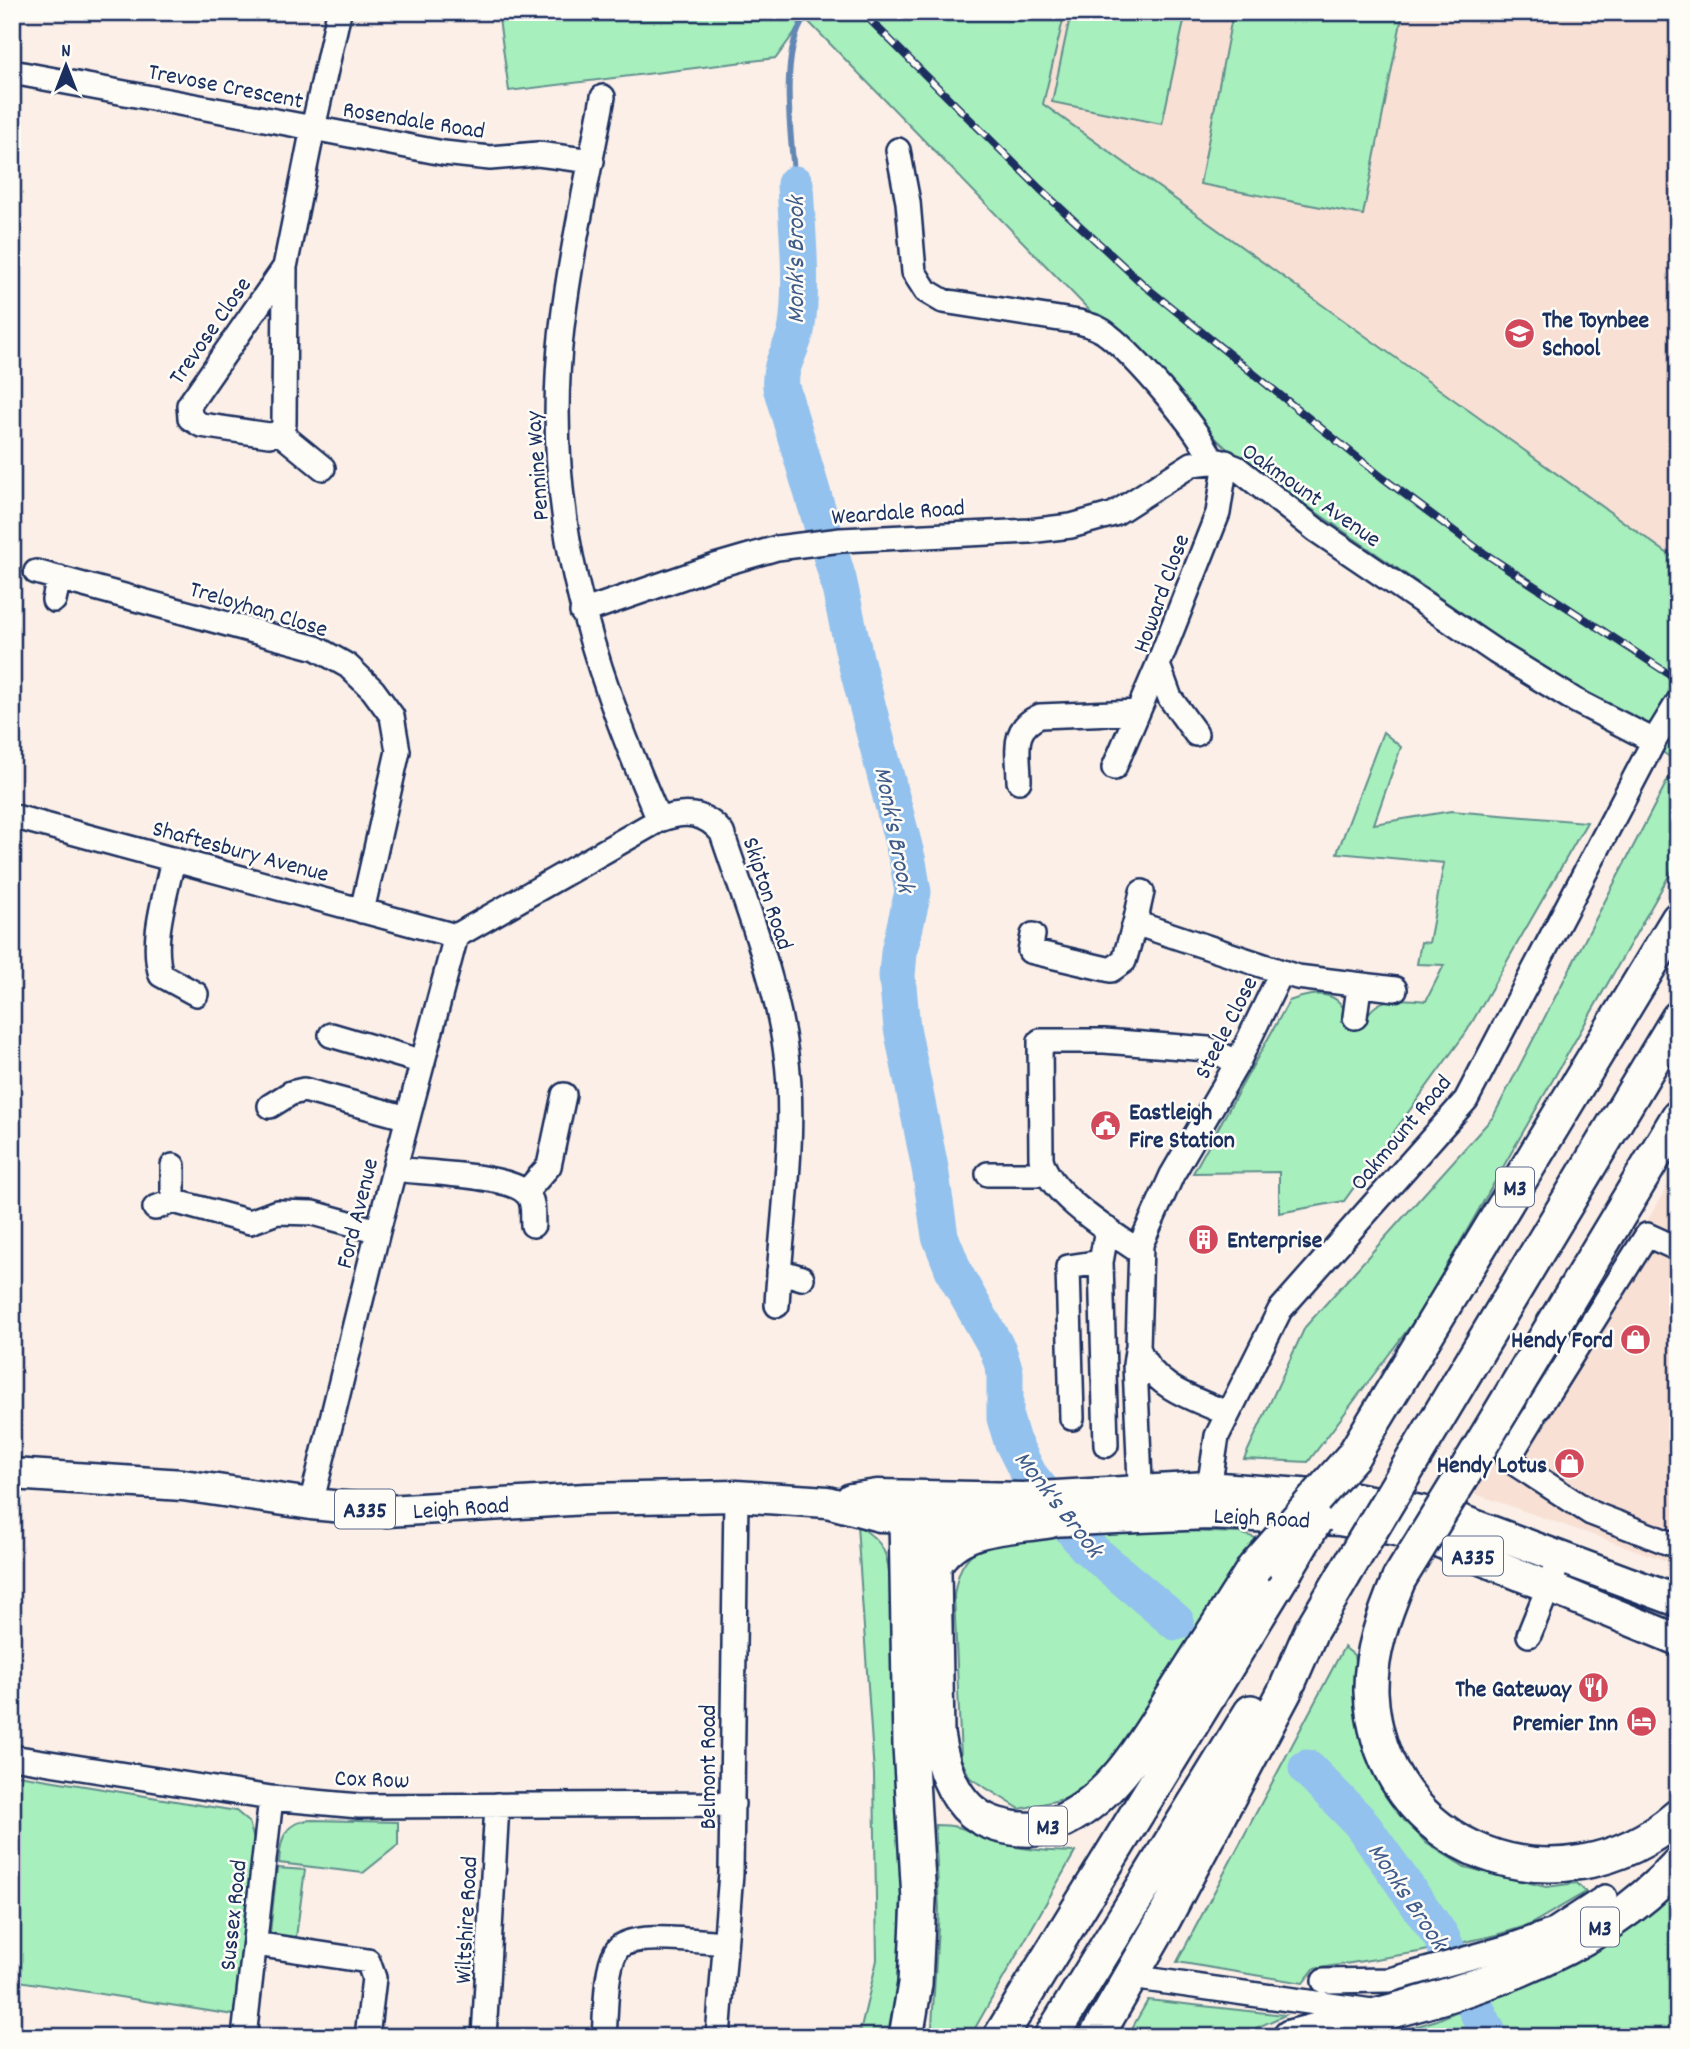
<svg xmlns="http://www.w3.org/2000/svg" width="1690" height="2049" viewBox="0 0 1690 2049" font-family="Dekko,sans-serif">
<rect width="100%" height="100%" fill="#fbefe7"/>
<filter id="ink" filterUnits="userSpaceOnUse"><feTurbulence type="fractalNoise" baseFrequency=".0143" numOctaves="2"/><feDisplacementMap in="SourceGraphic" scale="14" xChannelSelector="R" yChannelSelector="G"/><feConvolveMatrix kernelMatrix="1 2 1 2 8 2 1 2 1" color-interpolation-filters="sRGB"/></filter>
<g filter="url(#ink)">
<path fill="#f9e0d4" d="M1065,12h613v549l-635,-457z
M1678,1167v398l-208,-73 162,-271 13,4z"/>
<path fill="#a7efbc" stroke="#618f8d" stroke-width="2" d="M498,12h567l-22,92 635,457v299l-258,453 -112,149 -64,-3 61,-132 188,-210 184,-355 -442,-306 -36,-33 -394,-405 -29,40 -267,33z
M1071,12h115l-24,112 -110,-22z
M1233,12h170l-40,203 -163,-31z
M1383,732l18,15 -27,77 77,-13 136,11 -120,209 -123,170 -65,12v-41l-86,1 96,-172c18,-7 44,-13 55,8l-3,13 23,3c7,-30 37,-27 62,-24l18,-36 -27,-1 4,-22 8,1 15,-80 -107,-10z
M857,1525c31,19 30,30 34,64l11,257 -3,126 -10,65h-30l18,-77 -3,-186z
M1183,1531l57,2 16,5 -142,227 -46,33 -48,11 -50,-31 -9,-19 -7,-164c3,-17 6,-31 20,-43 31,-25 165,-20 209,-21z
M1344,1647l10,8 13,90 33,69 26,29 39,24 81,20 31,-4 9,9 -57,33 -32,10 -78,17 -105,17 -11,14 -126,-21z
M12,1774l224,37 13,11 5,18 -20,175 -222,-35z
M313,1820l85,2v23l-35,28 -84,-10c1,-25 6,-42 34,-43z
M935,1825c33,0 31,8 58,16 27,9 54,10 82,11l-105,185h-18l-20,-11 7,-117z
M277,1868l28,2 -10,75 -26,-3z
M1678,1887l-3,150h-293l55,-17 158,-69z
M1148,2000l137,15 -49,22h-109z"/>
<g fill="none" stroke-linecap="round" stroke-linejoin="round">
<path stroke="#6387b4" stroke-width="6" d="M795,184c-3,-42 -19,-140 15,-172"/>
<path stroke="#93c2ee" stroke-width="37" d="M795,184c2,47 8,95 2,142 -3,22 -19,37 -16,61l57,192 17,79 53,204 5,30 -14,60 -2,24 5,52 28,140 10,68 15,38 43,76 7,22v46l7,23 17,34 57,71 90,76
M1307,1768l53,54 80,113 50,102"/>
<defs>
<path id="minor" d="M12,72l301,56 26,-116
M603,97c-14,76 -32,153 -41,230 -21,182 26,329 97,493
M898,150l10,52 6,70 12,19 17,10 136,21c11,3 21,6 29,13 26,20 94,97 104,126
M285,267l-96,138 1,13 11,7 68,10 11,-2 4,-9 1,-157 28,-139 130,25 47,5 48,-4 54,7
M280,433l43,35
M36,572l280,76 32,18 25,24 19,26 6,35 -36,160
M54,600l5,-22
M582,612l133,-46 62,-18 64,-8 188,-9 42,-5 43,-12 78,-50 27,-3 18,7 79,62 180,122 80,49 78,40
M1196,734l-26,-36 -12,-33 60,-152 8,-51
M1114,768l44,-103
M1019,781c0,-29 -9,-52 21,-65l98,-4
M12,816l444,120
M173,859c-7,36 -23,80 -12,116l35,19
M1135,923l7,-31
M1033,935l-3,16 81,19 13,-9 11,-38 162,54 98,12
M456,936l203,-116c25,-9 45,-9 63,13 24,72 54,145 64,221 11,78 -5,171 -9,251
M1355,1017l4,-30
M331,1035l92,27
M270,1106l21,-13 13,-3 104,28
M395,1169c27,4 115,5 132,25 8,8 5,21 6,31
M988,1174h57
M526,1192l23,-26 15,-71
M173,1201v-35
M155,1208l18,-7 77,21 27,-10 36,1 65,18
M1140,1252c-29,-20 -92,-58 -99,-94l-1,-117h64l104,8 30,13
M779,1271l23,7
M1137,1351l-2,14 6,140
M1538,1409l109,-174 31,14
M1227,1413c-36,-15 -75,-26 -89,-65l3,-104 31,-69 66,-113 43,-89
M1072,1418l-4,-151 33,-5
M1533,1418l-25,41 83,54 78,30 9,-1
M1106,1445l-5,-183 6,-33
M1207,1501l10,-65 63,-126 186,-210 188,-359 24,-39
M311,1504l67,-273 78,-295
M1529,1635l32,-79
M12,1757l259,41 88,8 374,-2
M255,1944l113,17 6,17 -7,59
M1131,1977l241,34
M1324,1981l66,-1 118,-33 45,-16 52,-34
M244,2037l27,-239
M484,2037l13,-232
M604,2037c2,-23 1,-67 12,-86 11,-21 87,-9 109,-8
M718,2037l13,-164 5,-377"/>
<path id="major" d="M12,1474l171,11 128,19 76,7 199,-12 150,-3 91,6 53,14 169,5 158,-7 132,6 57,10 46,13 236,97
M851,1499l26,-4 146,3 184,-11 148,11 100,20 223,83"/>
<path id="highway" d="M1353,1456l325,-537
M1415,1456l263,-438
M1471,1462l207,-345
M906,1517l4,229 9,153 -4,85 -9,53
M933,1517l4,217c6,38 20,80 61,91 19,5 39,7 57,-1 61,-24 95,-92 128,-144 24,-38 48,-75 71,-112
M934,1566c23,-42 72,-38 115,-45
M1399,1579c-15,36 -29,74 -28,113 8,161 190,226 307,124
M1000,2037l286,-467
M1051,2037l200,-325
M1096,2037l68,-118 121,-228 26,-60 33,-56
M1290,2037c135,-35 289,-64 388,-173"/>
</defs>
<use href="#minor" stroke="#1b2f5e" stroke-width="28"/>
<use href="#major" stroke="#1b2f5e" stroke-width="35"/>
<use href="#highway" stroke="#1b2f5e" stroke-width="38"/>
<use href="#minor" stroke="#fdfcf7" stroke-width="23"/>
<use href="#major" stroke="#fdfcf7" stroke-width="30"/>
<use href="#highway" stroke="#fdfcf7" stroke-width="33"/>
<defs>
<path id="rail" d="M862,12l178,177 106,98 237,191 95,71 200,131"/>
</defs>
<use href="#rail" stroke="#1b2f5e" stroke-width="8"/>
<use href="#rail" stroke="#fdfcf7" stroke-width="5" stroke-dasharray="16" stroke-linecap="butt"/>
<defs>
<path id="highway-bridge" d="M1254,1568l99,-112
M1286,1570l29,-49
M1344,1575l71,-119
M1399,1579l72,-117"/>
</defs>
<use href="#highway-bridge" stroke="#1b2f5e" stroke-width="38" stroke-linecap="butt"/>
<use href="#highway-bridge" stroke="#fdfcf7" stroke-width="33"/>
</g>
</g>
<defs>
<symbol id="school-disc" viewBox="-11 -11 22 22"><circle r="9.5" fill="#d1495b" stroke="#fdfcf7"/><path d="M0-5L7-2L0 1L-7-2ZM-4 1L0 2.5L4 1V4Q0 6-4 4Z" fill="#fff"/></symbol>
<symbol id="civic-disc" viewBox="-11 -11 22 22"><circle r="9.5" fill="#d1495b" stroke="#fdfcf7"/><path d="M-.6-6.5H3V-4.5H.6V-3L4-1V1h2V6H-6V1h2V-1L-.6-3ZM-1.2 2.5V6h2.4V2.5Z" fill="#fff"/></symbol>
<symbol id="building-disc" viewBox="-11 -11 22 22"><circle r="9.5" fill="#d1495b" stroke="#fdfcf7"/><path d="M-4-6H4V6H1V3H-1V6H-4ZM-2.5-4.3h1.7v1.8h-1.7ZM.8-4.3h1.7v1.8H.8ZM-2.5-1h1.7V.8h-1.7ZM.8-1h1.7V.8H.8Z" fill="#fff"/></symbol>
<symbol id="shop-disc" viewBox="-11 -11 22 22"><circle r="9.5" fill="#d1495b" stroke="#fdfcf7"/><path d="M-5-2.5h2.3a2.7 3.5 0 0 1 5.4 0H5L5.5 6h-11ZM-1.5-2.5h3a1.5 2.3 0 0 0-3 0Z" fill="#fff"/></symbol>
<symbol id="restaurant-disc" viewBox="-11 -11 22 22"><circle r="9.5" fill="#d1495b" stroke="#fdfcf7"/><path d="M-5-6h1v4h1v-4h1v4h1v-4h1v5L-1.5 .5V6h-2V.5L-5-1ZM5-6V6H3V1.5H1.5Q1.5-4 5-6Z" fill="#fff"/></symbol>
<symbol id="hotel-disc" viewBox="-11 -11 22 22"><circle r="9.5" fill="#d1495b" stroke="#fdfcf7"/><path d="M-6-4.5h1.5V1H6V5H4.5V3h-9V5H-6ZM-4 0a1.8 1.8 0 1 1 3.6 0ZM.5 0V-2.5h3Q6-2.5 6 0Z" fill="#fff"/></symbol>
</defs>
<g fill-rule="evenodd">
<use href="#school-disc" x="1502" y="316" width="35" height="35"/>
<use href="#civic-disc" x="1088" y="1108" width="35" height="35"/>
<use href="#building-disc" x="1186" y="1222" width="35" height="35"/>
<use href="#shop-disc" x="1618" y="1322" width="35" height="35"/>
<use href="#shop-disc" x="1552" y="1446" width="35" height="35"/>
<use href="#restaurant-disc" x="1576" y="1670" width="35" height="35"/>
<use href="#hotel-disc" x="1624" y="1704" width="35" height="35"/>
</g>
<g text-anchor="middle" stroke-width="5" stroke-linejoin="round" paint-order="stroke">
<g fill="#fdfcf7" stroke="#5f6c8c" stroke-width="2">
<rect x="1496" y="1167.5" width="38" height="39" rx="5"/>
<rect x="335" y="1489.5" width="60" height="39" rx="5"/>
<rect x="1443" y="1536.5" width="60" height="39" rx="5"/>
<rect x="1029" y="1806.5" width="38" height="39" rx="5"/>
<rect x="1581" y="1907.5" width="38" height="39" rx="5"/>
</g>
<g font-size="23" font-weight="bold" fill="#1b2f5e">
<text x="1515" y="1195">M3</text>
<text x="365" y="1517">A335</text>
<text x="1473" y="1564">A335</text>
<text x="1048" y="1834">M3</text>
<text x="1600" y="1935">M3</text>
</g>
<g font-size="24" fill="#1b2f5e" stroke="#fdfcf7">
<text transform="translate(226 85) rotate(11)" y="8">Trevose Crescent</text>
<text transform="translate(414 119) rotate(9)" y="8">Rosendale Road</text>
<text transform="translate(209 330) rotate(-55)" y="8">Trevose Close</text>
<text transform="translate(536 466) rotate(-94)" y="8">Pennine Way</text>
<text transform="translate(1312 494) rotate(35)" y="8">Oakmount Avenue</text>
<text transform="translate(898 511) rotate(-4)" y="8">Weardale Road</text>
<text transform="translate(1160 593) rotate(-70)" y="8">Howard Close</text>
<text transform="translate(259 608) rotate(17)" y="8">Treloyhan Close</text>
<text transform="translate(241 850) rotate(15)" y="8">Shaftesbury Avenue</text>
<text transform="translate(769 893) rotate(72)" y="8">Skipton Road</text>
<text transform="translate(1225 1027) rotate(-63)" y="8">Steele Close</text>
<text transform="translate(1400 1132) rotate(-50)" y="8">Oakmount Road</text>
<text transform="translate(356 1213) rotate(-76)" y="8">Ford Avenue</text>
<text transform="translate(461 1507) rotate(-4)" y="8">Leigh Road</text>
<text transform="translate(1262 1517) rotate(3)" y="8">Leigh Road</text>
<text transform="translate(707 1767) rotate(-90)" y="8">Belmont Road</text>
<text transform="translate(372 1778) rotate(2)" y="8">Cox Row</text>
<text transform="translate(232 1915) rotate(-84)" y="8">Sussex Road</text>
<text transform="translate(465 1920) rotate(-87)" y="8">Wiltshire Road</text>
</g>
<g font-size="24" font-weight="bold" fill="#1b2f5e" stroke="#fdfcf7" text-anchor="end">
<text x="1542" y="327" text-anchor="start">The Toynbee<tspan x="1542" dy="28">School</tspan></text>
<text x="1129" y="1119" text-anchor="start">Eastleigh<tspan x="1129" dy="28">Fire Station</tspan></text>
<text x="1227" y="1247" text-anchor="start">Enterprise</text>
<text x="1613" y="1347">Hendy Ford</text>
<text x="1547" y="1472">Hendy Lotus</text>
<text x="1571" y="1696">The Gateway</text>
<text x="1618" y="1730">Premier Inn</text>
</g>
<g font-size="26" font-style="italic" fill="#3f5b89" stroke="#fdfcf7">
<text transform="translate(794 260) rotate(-90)" y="9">Monk's Brook</text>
<text transform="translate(896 829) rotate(79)" y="9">Monk's Brook</text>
<text transform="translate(1060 1503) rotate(52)" y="9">Monk's Brook</text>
<text transform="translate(1409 1895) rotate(56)" y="9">Monks Brook</text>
</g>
</g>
<rect width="1690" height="2049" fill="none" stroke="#fdfcf7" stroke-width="42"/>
<rect x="21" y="21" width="1648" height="2007" fill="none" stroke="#1b2f5e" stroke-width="2.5" filter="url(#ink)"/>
<g transform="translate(66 66)" stroke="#fdfcf7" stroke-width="5" paint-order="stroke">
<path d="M0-5L12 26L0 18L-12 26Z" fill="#1b2f5e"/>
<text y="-10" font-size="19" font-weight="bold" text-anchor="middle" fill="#1b2f5e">N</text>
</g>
</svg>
